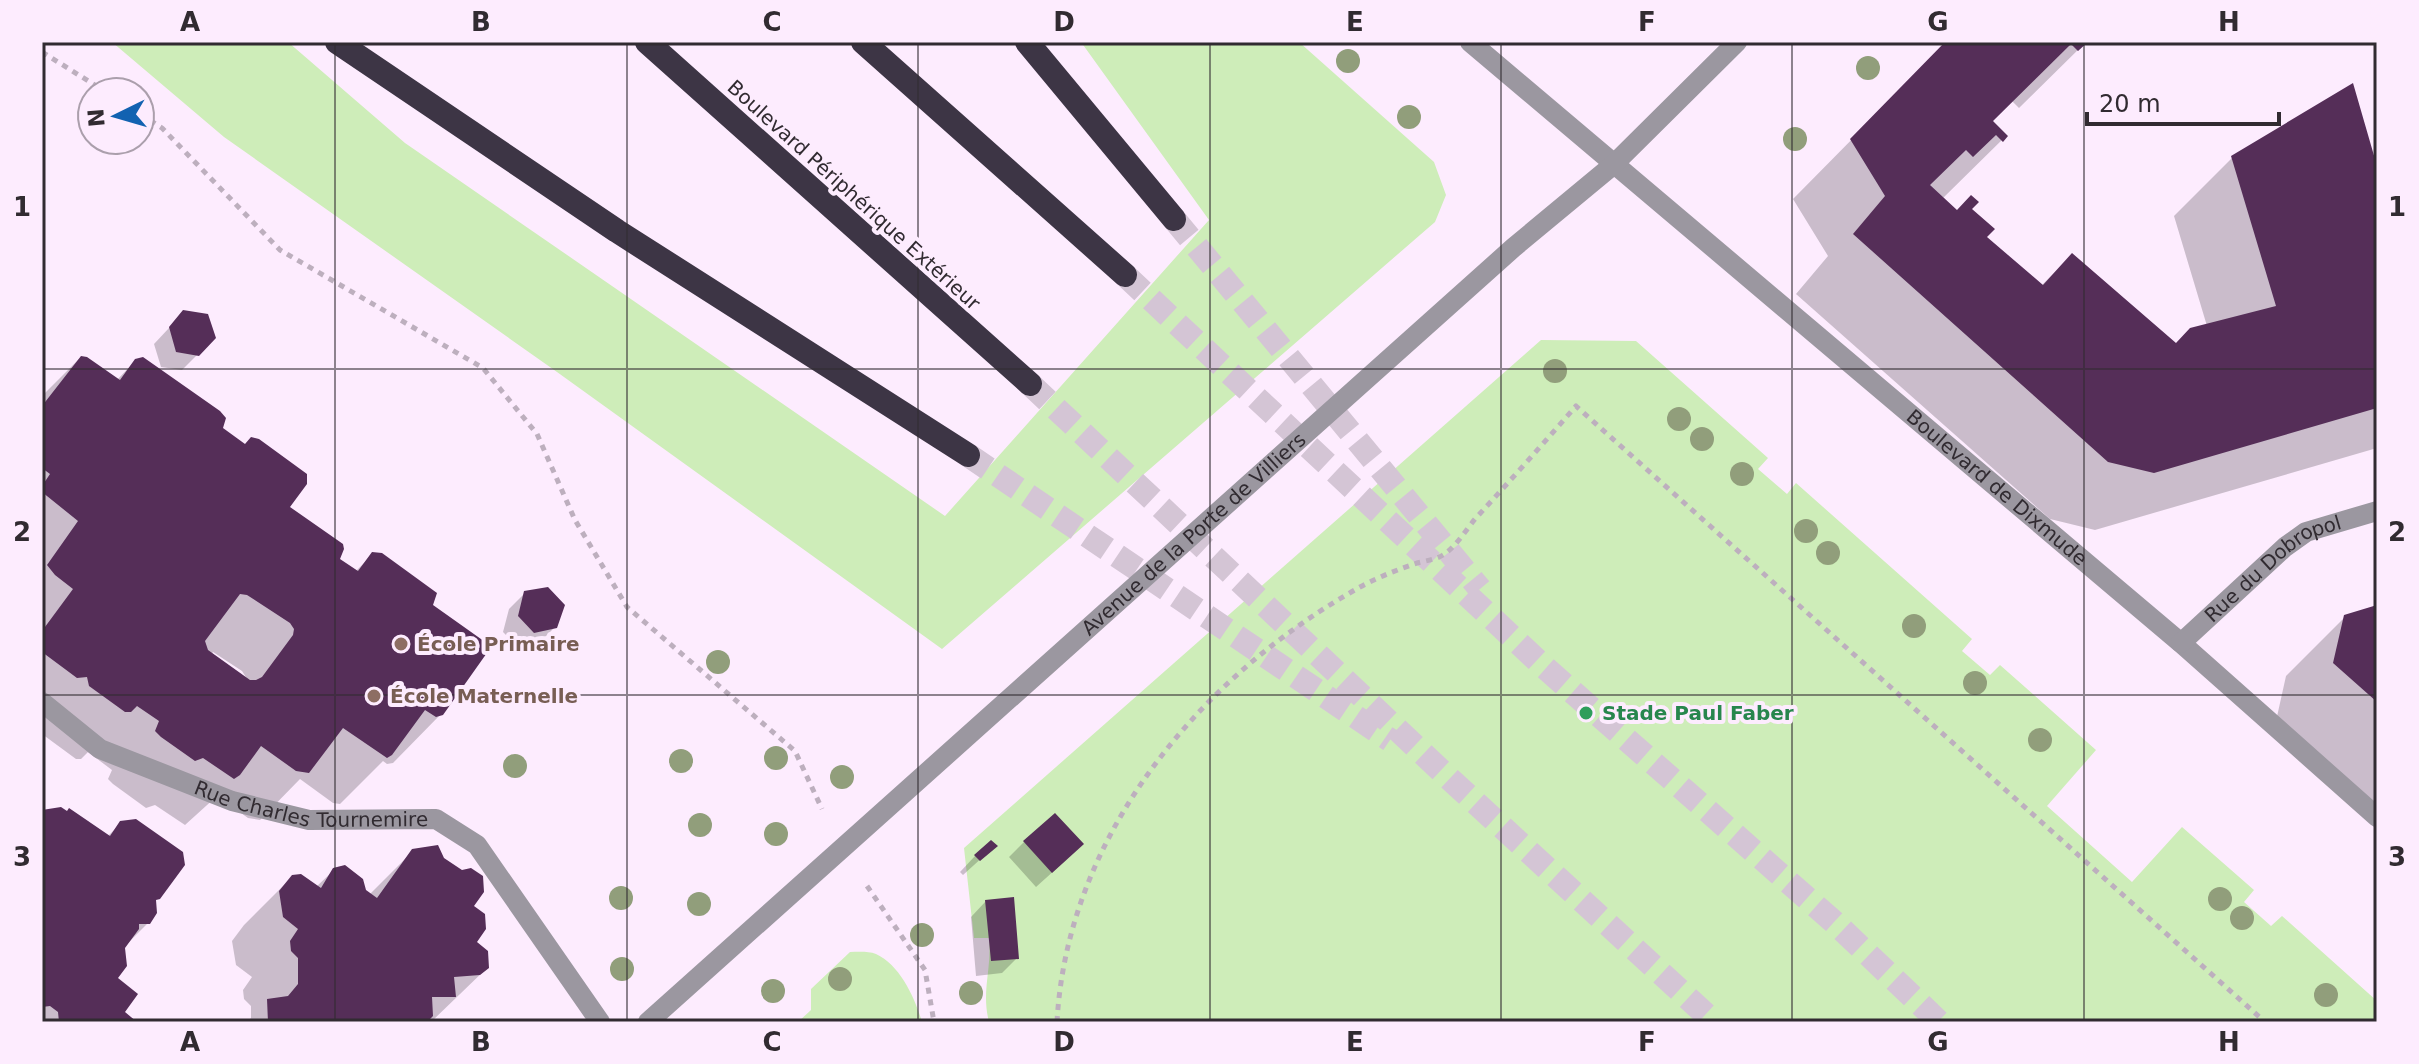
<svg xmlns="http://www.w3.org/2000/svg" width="2419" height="1064" viewBox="0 0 2419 1064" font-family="'DejaVu Sans',sans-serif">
<rect width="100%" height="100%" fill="#fdecfe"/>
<path fill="#ceedb9" d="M112,42h176l117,101 540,373 264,-296 -128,-178h218l135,120 12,33 -11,27 -493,427 -385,-277 -333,-235z
M1541,340l95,1 132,117 -10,11 29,25 9,-11 176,156 -10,12 28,24 10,-10 96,85 -49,56 85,76 50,-55 72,63 -10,12 27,24 11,-10 95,85v21h-1388c-8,-31 3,-52 0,-84h-15l-10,-90z
M850,952c8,0 18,-1 26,2 24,11 39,44 46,68h-124l13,-12v-21z"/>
<path fill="#0003" fill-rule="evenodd" d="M1948,42h138l-67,66 -7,-7 -21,21 15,14 -64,63 15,13 12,-3 16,29 56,48 31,-31 104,90 31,-19 -33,-110 58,-58 145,15v275l-282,82 -45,-11 -254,-225 32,-38 -35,-57z
M184,312l14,42 -16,16 -21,-3 -7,-23z
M79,359l38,21 19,-20 84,68 67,79 50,53 18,12 18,-18 58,52 10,108 -48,49 -6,1 -4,-3 -43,43 -7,-1 -33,-24 -40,41 -12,-2 -31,-22 -32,29 -30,-20 -9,3 -33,-24 -5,-5 4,-9 -24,-18 -7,7h-5l-34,-25v-338zM213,652l29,19 7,11 -38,-27z
M525,593l30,34 -16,16 -21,4 -15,-15 6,-23z
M2377,607v204l-101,-90 10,-45 59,-59z
M42,812l65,25 14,-14 33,79 -6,21 -25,25 -8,31 8,33 11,10h-92z
M1024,842l42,18 -30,27 -27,-30z
M995,846l-32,29 -3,-3 15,-16z
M413,851l58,56 3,35 13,26 -56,54h-184l4,-4v-12l-7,-7 -1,-9 9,-13 -16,-12 -4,-24 12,-16 48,-48 24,10 18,-17 35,25z
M986,901l31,57 -15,15 -26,3 -5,-59z"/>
<path fill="#552e58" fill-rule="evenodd" d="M1945,42h143l-10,9 -7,-7 -78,77 15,15 -5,6 -7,-7 -23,22 -7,-7 -36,35 27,25 14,-15 8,7 -7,7 23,20 -8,8 56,48 29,-32 104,90 14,-15 86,-22 -45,-150 122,-73 24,83v242l-223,65 -46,-11 -255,-228 32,-38 -35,-57z
M183,310l25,4 8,24 -17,18 -23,-4 -7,-25z
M81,356l6,1 33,23 15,-21 8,-2 77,54 6,7 -3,10 22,16 6,-7 8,2 48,35v10l-17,23 53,37 1,5 -4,10 18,12 14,-19 10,1 55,40 -4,12 55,39 1,6 -46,65 -7,2 -11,-7 -33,45 -5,3 -44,-30 -34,45 -13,-2 -35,-25 -21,29 -6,4 -31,-21 -8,3 -34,-24 -6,-6 4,-10 -22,-15 -6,6h-6l-36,-26 -2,-9 -10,1 -35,-26v-21l31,-42 -18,-14 -8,-10 31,-44 -36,-29v-6l8,-12 -8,-6v-62zM240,594l7,1 43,28 4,6 -1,6 -31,42 -6,3h-6l-42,-30 -3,-9z
M548,587l17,18 -8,23 -23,5 -16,-17 6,-25z
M2377,605v97l-44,-39 11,-48z
M61,807l6,4 2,-3 41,28 10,-15 16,-2 47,33 2,13 -25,34 -4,1 1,13 -7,11h-11v5l-14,19 2,18 -9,12 20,16 -13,18 12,10h-78l-1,-10 -8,-6 -8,1v-112l2,-3 -2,-2v-80z
M1055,813l29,31 -32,29 -29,-32z
M991,840l7,6 -18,15 -6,-6z
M438,845l6,13 18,12 9,-2 12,8 1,16 -10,14 11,8 1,15 -9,13 11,9 1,17 -9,7 -26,2 2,20h-24l1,19 -6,6h-159l-1,-23 21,-3 10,-12v-26l-7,-7 -1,-10 8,-12 -15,-12 -4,-26 13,-16 9,-1 20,14 12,-20 12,-3 18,14 3,11 11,8 35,-49z
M1014,897l5,62 -28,2 -6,-61z"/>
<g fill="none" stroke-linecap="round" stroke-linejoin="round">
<path stroke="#d4c5d5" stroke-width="24" stroke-dasharray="24 12" stroke-linecap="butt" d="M1174,219l306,370
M1125,275l417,390 292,257 105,100
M1030,384l422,397 262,241
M968,455l422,285"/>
<path stroke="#bdafbe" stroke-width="5" stroke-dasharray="6 6" stroke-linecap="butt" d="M42,52l64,40
M140,114l22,14 118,122 203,118 54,66 38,86 52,87 168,144 27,58
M867,886l58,84 9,52
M1057,1022c10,-183 138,-339 291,-428 21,-13 43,-22 66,-30 9,-3 21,-4 29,-9 12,-7 23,-25 32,-36 34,-37 68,-75 101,-113l689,616"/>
<g stroke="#9b97a0" stroke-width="20">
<path id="s1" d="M1470,42l711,601 196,174"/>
<path id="s2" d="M2181,643l104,-96 21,-15 71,-21"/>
<path id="s3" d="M42,702l58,47 132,52 77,19 127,-1 41,26 123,177"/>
<path id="s4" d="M648,1022l865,-774 100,-83 124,-123"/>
</g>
<path stroke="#3d3545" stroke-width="24" d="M337,42l280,189 351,224
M647,42l383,342
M863,42l262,233
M1027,42l147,177"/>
</g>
<g fill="#919e7b">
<circle cx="1348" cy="61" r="12"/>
<circle cx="1868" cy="68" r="12"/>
<circle cx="1409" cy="117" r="12"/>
<circle cx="1795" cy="139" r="12"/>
<circle cx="1555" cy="371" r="12"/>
<circle cx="1679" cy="419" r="12"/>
<circle cx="1702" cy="439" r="12"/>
<circle cx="1742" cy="474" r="12"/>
<circle cx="1806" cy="531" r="12"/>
<circle cx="1828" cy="553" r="12"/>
<circle cx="1914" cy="626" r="12"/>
<circle cx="718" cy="662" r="12"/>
<circle cx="1975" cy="683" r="12"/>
<circle cx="2040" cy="740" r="12"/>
<circle cx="776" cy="758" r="12"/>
<circle cx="681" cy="761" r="12"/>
<circle cx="515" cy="766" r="12"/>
<circle cx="842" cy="777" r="12"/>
<circle cx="700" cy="825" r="12"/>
<circle cx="776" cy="834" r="12"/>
<circle cx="621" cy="898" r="12"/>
<circle cx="2220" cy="899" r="12"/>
<circle cx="699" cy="904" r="12"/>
<circle cx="2242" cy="918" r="12"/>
<circle cx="922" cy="935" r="12"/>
<circle cx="622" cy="969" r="12"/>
<circle cx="840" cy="979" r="12"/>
<circle cx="773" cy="991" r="12"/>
<circle cx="971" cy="993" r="12"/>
<circle cx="2326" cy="995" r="12"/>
</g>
<path fill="none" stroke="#312b31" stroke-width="2" stroke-opacity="0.55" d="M335,42v980M627,42v980M918,42v980M1210,42v980M1501,42v980M1792,42v980M2084,42v980M42,369h2335M42,695h2335"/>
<g fill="#8d6e63" stroke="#fdecfe" stroke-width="3">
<circle cx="401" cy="644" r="8"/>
<circle cx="374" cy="696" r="8"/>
</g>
<circle fill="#2e9e5b" stroke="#fdecfe" stroke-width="3" cx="1586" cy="713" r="8"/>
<g text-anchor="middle" stroke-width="8" stroke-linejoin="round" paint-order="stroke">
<g font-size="20" fill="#312b31" stroke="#fdecfe">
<text transform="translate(854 195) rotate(42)" y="7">Boulevard Périphérique Extérieur</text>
<text dy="7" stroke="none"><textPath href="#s1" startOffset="690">Boulevard de Dixmude</textPath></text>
<text dy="7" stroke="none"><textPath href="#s4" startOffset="732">Avenue de la Porte de Villiers</textPath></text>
<text dy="7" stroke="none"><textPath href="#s2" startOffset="120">Rue du Dobropol</textPath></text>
<text dy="7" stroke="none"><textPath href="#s3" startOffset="296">Rue Charles Tournemire</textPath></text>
</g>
<g font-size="20" font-weight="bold" fill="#785e54" stroke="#fdecfe" text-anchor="start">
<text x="417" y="651">École Primaire</text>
<text x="390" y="703">École Maternelle</text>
</g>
<g font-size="20" font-weight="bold" fill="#27864d" stroke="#fdecfe" text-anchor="start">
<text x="1602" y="720">Stade Paul Faber</text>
</g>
</g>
<rect width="2419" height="1064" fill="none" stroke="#fdecfe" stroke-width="88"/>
<g transform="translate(116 116) rotate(265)"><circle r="38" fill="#fdecfe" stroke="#ab9fac" stroke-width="2"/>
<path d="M0-6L14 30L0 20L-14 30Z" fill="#1262b1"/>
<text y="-12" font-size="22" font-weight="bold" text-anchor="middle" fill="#312b31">N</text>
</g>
<path d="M2087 112v12h192v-12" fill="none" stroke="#312b31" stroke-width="4"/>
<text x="2099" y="112" font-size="24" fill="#312b31" stroke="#fdecfe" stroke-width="6" paint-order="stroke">20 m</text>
<rect x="44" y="44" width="2331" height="976" fill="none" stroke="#312b31" stroke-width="3"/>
<g font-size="26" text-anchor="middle" font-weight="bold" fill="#312b31">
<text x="190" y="31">A</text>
<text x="481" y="31">B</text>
<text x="772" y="31">C</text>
<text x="1064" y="31">D</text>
<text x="1355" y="31">E</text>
<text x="1647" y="31">F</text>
<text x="1938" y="31">G</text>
<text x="2229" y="31">H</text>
<text x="22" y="216">1</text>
<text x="2397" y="216">1</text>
<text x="22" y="541">2</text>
<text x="2397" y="541">2</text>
<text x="22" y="866">3</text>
<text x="2397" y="866">3</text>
<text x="190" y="1051">A</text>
<text x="481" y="1051">B</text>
<text x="772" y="1051">C</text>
<text x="1064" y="1051">D</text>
<text x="1355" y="1051">E</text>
<text x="1647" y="1051">F</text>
<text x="1938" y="1051">G</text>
<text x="2229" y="1051">H</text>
</g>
</svg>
